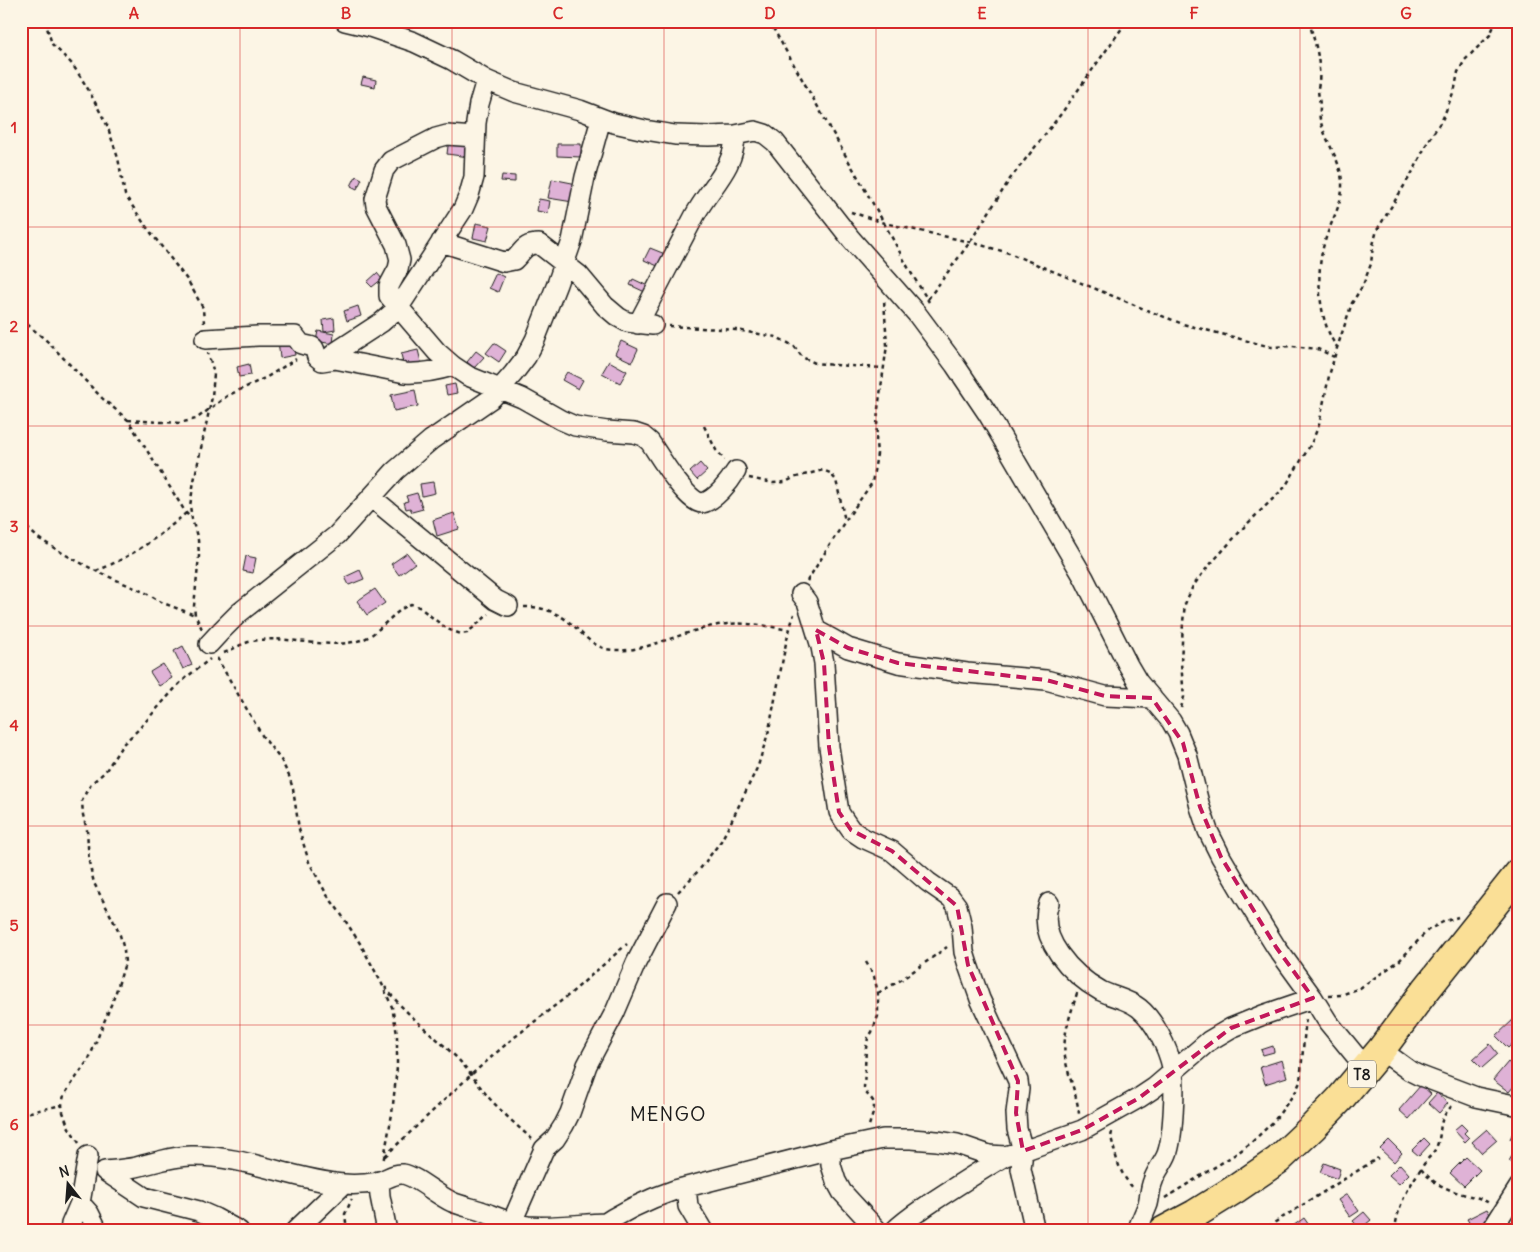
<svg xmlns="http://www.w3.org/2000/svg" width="1540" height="1252" viewBox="0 0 1540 1252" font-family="Delius,sans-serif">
<rect width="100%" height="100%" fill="#fcf5e5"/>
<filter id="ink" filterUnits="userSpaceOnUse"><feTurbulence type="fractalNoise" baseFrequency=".02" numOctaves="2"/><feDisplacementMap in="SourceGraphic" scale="10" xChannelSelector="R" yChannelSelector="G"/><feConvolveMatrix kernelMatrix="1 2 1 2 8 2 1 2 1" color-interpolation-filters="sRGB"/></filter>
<g filter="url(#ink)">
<path fill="#dfb2d6" stroke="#1c1c1c" d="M363,77l13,3 -1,7 -14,-3z
M449,138l22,3 -2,16 -22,-3z
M557,144h24v13l-24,-1z
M502,175l13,1v6l-14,-1z
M356,176l6,3 -5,10 -6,-3z
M552,179l25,5 -4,18 -25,-4z
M539,199l11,2 -2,12 -11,-2z
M476,223l15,3 -4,15 -14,-3z
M650,248l15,6 -5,13 -16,-7z
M377,273l5,6 -10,8 -5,-5z
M496,273l8,4 -6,15 -9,-4z
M633,279l17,8 -3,6 -17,-8z
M358,306l3,10 -14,5 -3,-10z
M334,318l1,12 -11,2 -1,-12z
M318,331l16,3 -1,10 -17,-3z
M292,338l3,17 -15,3 -2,-18z
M621,341l17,8 -6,13 -17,-8z
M494,343l12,8 -7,11 -13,-9z
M418,350l3,12 -17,5 -3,-13z
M476,351l8,6 -10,11 -7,-6z
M609,361l18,10 -7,12 -18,-10z
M249,364l2,11 -12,2 -2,-10z
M567,372l16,8 -5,9 -16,-9z
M455,384l2,9 -10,2 -2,-9z
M415,390l3,16 -24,5 -3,-16z
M700,463l7,8 -10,9 -7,-8z
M433,482l2,11 -13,3 -2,-12z
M417,493l6,16 -11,3 -2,-4 -4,1 -2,-7 4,-1 -2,-5z
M454,513l5,16 -22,7 -4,-16z
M407,553l8,10 -16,12 -8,-11z
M246,556l10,2 -3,15 -10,-2z
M360,570l4,9 -15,6 -4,-8z
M375,589l10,14 -18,12 -10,-14z
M183,646l9,19 -9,4 -9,-18z
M163,664l9,14 -13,8 -9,-14z
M1515,1018l4,4v15l-11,11 -12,-12z
M1490,1044l8,10 -16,14 -9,-9z
M1273,1046l1,6 -11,3 -2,-5z
M1282,1060l5,17 -22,7 -5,-17z
M1508,1062l11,9v9l-10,12 -16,-12z
M1421,1085l10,9 -22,25 -10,-9z
M1437,1093l11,10 -9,10 -11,-10z
M1461,1124l6,6 -3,3 5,5 -4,4 -11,-12z
M1487,1129l10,11 -15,13 -10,-11z
M1514,1130l5,2v11l-9,-4z
M1424,1138l6,6 -11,12 -7,-6z
M1389,1140l13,13 -8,9 -14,-13z
M1515,1151l4,2v13l-10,-5z
M1466,1157l14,13 -16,16 -14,-13z
M1324,1163l16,6 -3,10 -17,-7z
M1400,1164l9,10 -10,10 -10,-9z
M1347,1194l12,17 -9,6 -12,-17z
M1487,1209l5,9 -19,11 -6,-10z
M1364,1212l7,8 -11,9 -7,-8z
M1304,1218l9,13h-27z"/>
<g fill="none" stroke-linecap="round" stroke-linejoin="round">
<defs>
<path id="minor" d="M345,21l25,6 44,15 38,18 34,20 28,12 66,18 34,13 31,7 30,5 34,1 26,-1 20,-4 10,3 10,8 76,97 66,75 38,51 33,49 96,164 44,87 10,17 33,39 7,12 9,22 13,52 8,24 13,26 20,34 35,56 37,51 15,24 27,33 13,12
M475,137l-28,-2 -11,3 -45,23 -7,9 -9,29 1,7 20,39 4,15 -2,9 -9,17v10l48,56 16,14 15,10 54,22 39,22 14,6 32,5 27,2 9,3 7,6c8,12 38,62 52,61 13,-2 28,-22 34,-32
M441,242l63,20 10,-2c10,-9 9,-16 25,-16l40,31 26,31 13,11 9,5 26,3
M638,324c19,-36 38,-73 57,-109 15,-28 40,-47 40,-80
M205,339l53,-3h37l6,8c13,4 12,-1 16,13l5,4 13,-2 70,14c17,1 31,-2 48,-7
M327,360l9,-8 46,-30 17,-15 64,-98 6,-14 5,-18 2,-54 3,-19 7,-24
M371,497l125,103 12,6
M801,594l6,8 4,12 10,33 3,16 5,84 10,65 5,8 7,10 12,8 29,13 36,31 23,16 6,8 5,21 2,25 4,13 12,34 38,82 1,8 -3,24 1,16 6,22 -2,18 14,62
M816,630l32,18 50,15 69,10 79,7 59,16 47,2
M209,644l13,-14 17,-17 98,-78 58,-64 36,-31 61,-42 21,-24 13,-17 9,-17 22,-56 15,-43 13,-64 16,-58
M1049,903c-13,35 23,72 52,88 12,6 27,8 38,17 15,12 29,40 33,59 4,17 1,71 -5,87 -4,10 -11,17 -14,27 -3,7 -3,15 -5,23 -3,8 -7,16 -10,25
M1381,1050l29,21 8,4 58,22 43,9
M831,1150v15l5,16 6,11 36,39
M105,1171c10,-1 21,-2 31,-4 18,-4 36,-11 55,-11 53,-1 102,24 153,28 11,1 23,0 34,-2 9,-3 16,-9 25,-8 13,2 35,22 49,28 10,4 20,6 29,9 16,6 31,13 47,15 24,2 52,-2 76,-3
M105,1171l39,26 55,14 16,7 24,13
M379,1181l1,15 7,35
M686,1187l2,19 15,25
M80,1203l9,10 9,18
M70,1231l1,-7 9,-21 8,-47
M295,1231l49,-47
M508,1231l36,-82 11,-10 9,-14 6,-12 17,-48 28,-53 21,-49 31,-60
M593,1231c26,-18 52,-31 82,-41l156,-40 52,-11h28l26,2 20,3 32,11 16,1 18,-5 59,-21 57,-32 15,-10 55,-47 22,-13 32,-13 50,-17
M894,1231c12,-12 27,-21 41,-31 23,-15 46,-30 70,-44
M1491,1231l28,-44"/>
<path id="highway" d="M1163,1231l32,-17 42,-26 41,-28 35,-33 27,-28 41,-49 40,-54 98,-123"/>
</defs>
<use href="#minor" stroke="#1c1c1c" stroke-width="22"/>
<use href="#highway" stroke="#1c1c1c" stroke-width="31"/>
<path stroke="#1c1c1c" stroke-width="2.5" stroke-dasharray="4 4" stroke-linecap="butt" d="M45,21l7,23 20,20 6,9 10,16 19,36 11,33 7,37 20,30 43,56 15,27 1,15
M769,21l115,202 26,48 19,31
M1309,21c4,16 10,32 10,48 1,7 0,13 -1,19 0,7 2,13 2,19 0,4 -1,8 0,12 5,23 23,43 22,68 0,18 -12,36 -17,54 -10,29 -7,81 12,106
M851,212l33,11 86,19 39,11 140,58 34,13 88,23 21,-1 26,3 16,8
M928,299l42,-57 40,-63 51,-65 66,-93
M21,319l26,22 56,58 25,21 58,93 5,5
M669,326l67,4 40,7 18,9 8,11 13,6 19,2 50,3
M128,420l51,3 17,-4 31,-23 40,-19 29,-18
M704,426l12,24 9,10
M749,478l24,5 13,-1 7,-4 30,-8 7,3 6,7 9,41
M21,522l17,16 26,16 32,17 50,22 17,10 32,12
M96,571c34,-13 63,-34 90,-58
M807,581l38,-60 27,-38 5,-29 -1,-12 2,-33 9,-64 -3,-45
M524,607c21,-1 39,8 54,23 8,8 17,16 28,19 5,1 11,1 15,1 8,1 16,-2 23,-3 22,-6 43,-15 65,-20 26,-7 54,-2 80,3
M202,629l-7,-14 -1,-9 5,-50 -1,-16 -6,-21 -2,-13 4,-25 18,-84 2,-24 -6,-20
M224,653c10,-4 18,-10 29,-12 35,-7 72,10 108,-1 16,-4 32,-29 50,-36l8,3 28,22 14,5 6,-1 22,-19
M217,658l46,79 18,23 8,16 4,13 6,40 10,33 18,33 12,16 22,34 21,39 10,23 5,27v33l-5,47 -9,49
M1181,708l3,-11 -3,-34 2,-41 2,-18 8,-18 13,-17 39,-43 40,-39 26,-43 8,-19 10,-49 8,-28 15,-45 11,-18 8,-21 2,-19 4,-15 38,-62 11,-23 17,-27 12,-30 3,-16 7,-12 25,-25 6,-14
M678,892l22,-23 21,-28 10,-19 27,-56 11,-36 17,-87 8,-29
M866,962l8,14 4,17v23l-6,16 -4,6 -2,10 -2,40c1,6 6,8 9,13 3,8 -2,17 -4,25
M385,987c20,27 47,46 71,70 13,13 22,28 34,42 13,14 28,28 42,40
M878,993l23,-13 46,-33
M1077,993c-6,21 -15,42 -12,64 3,19 12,37 14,57
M1329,996l12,-1 19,-7 39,-27 29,-31 15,-8 15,-5
M21,1114l41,-9
M1112,1132l-1,5c6,23 7,35 24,53
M79,1143l-11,-17 -5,-14 -1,-7 2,-10 25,-36 26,-64 10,-32 -1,-13 -4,-15 -7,-15 -19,-37 -5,-21 -2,-32 -4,-15 -1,-14 5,-11 6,-8 12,-10 18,-28 15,-14 40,-45 10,-9 22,-17
M385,1156l87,-82 39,-34 59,-46 57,-50
M1421,1169c12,15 27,21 45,26 8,2 16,3 23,8
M1165,1198l74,-46 13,-10 22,-21 22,-30 4,-9 6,-65
M347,1231l-2,-17 7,-15
M1261,1231l117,-73
M1395,1231c2,-26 15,-46 29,-67 4,-6 9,-10 12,-16 8,-18 -1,-25 16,-42"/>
<use href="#minor" stroke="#fcf5e5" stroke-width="19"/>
<use href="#highway" stroke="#fadf96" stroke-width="28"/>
</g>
</g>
<path fill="none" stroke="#c2185b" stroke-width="4" stroke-dasharray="10 6" stroke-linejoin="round" d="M816,630l32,18 50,15 148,17 59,16 47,2 31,45 17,64 21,50 55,90 37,51 -82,30 -92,70 -57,32 -59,21 -7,-38 2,-32 -50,-116 -11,-59 -65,-55 -41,-21 -12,-18 -10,-65 -5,-84z"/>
<path fill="none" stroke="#d62828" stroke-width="1" stroke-opacity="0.55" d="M240,21v1210M452,21v1210M664,21v1210M876,21v1210M1088,21v1210M1300,21v1210M21,227h1498M21,426h1498M21,626h1498M21,826h1498M21,1025h1498"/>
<g text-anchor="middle" stroke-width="4.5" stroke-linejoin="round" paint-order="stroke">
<rect fill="#fcf5e5" stroke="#5f5d58" stroke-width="1" x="1348" y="1060.5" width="28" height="27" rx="4"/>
<g font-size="16" font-weight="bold" fill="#1c1c1c">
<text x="1362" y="1080">T8</text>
</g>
<g font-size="20" letter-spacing="1" fill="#1c1c1c" stroke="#fcf5e5">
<text x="668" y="1121">MENGO</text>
</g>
</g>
<rect width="1540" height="1252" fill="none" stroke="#fcf5e5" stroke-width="55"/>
<g transform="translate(68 1184) rotate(343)" stroke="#fcf5e5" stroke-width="4" paint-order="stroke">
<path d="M0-4L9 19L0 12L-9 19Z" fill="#1c1c1c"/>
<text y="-8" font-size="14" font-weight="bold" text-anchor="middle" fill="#1c1c1c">N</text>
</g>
<rect x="28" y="28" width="1484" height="1196" fill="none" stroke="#d62828" stroke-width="2"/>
<g font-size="16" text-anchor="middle" font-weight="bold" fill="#d62828">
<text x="134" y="19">A</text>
<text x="346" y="19">B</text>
<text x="558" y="19">C</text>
<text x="770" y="19">D</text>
<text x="982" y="19">E</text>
<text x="1194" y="19">F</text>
<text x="1406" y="19">G</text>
<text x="14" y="133">1</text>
<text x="14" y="332">2</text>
<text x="14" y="532">3</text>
<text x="14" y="731">4</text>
<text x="14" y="931">5</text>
<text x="14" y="1130">6</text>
</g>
</svg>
